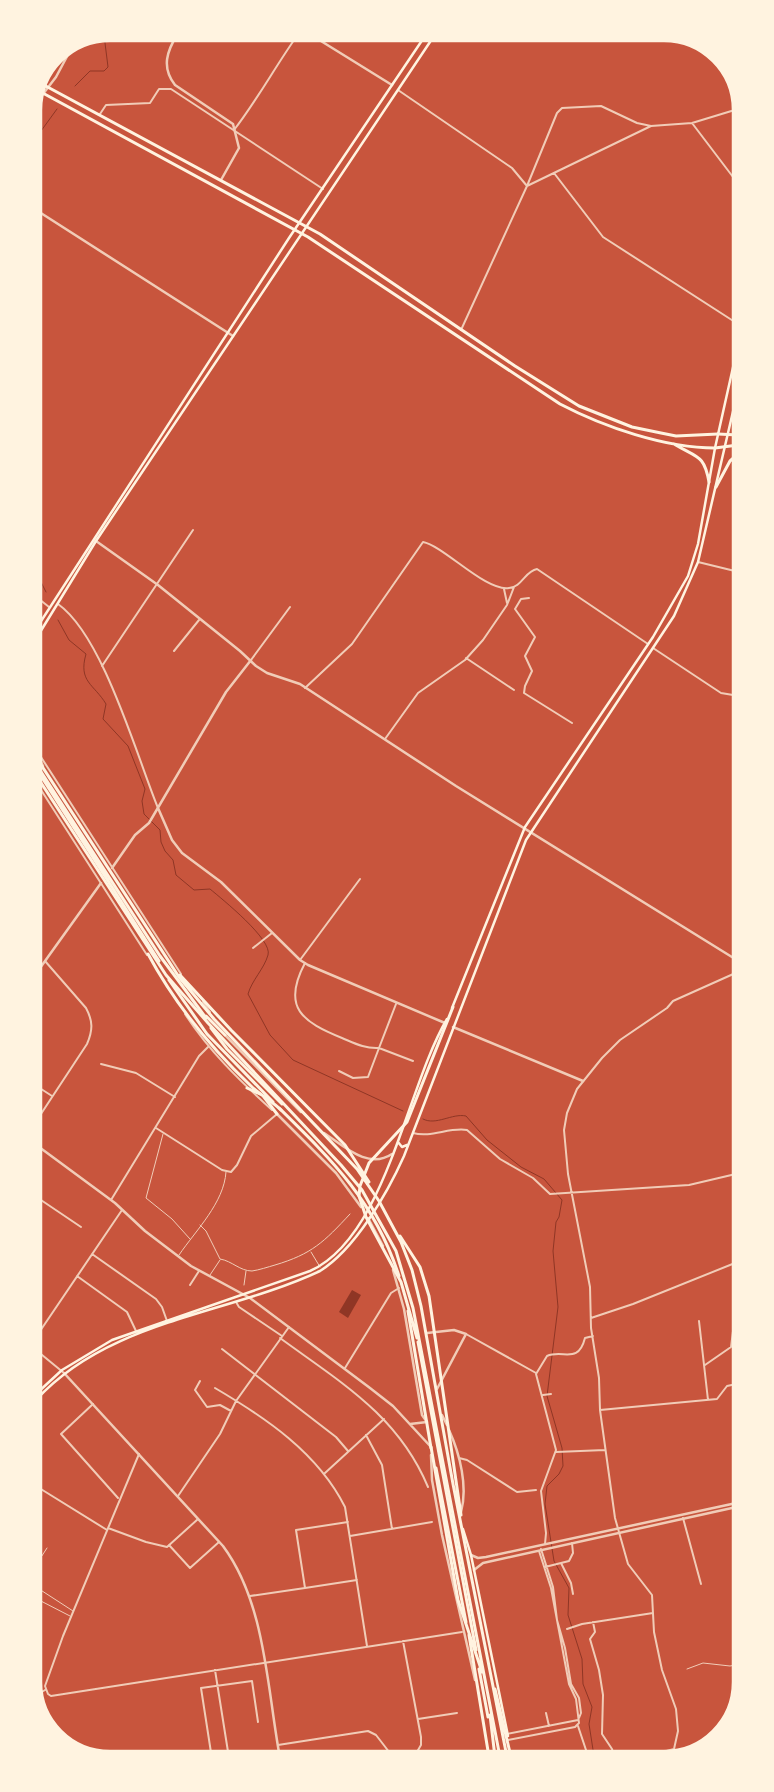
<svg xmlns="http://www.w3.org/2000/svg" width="774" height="1792" viewBox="0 0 774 1792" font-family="'Alegreya Sans',sans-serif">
<rect width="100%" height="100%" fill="#c8553d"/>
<path fill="#8f3625" d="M352,1290l9,5 -13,23 -9,-6z"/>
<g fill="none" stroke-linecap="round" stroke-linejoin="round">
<path stroke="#8f3625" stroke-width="1" d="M75,86l15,-15h14l4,-4 -4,-32
M33,142l24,-33
M34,568l12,24
M58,620l11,20 17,14c-8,28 8,30 20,50l-3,15 25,27 17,43 -3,12 2,13 16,16 1,12 4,9 8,9 3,15 18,15 16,-1c12,10 63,51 58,66 -4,14 -16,25 -20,39l22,41 23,25 110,51
M423,1119c13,7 29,-6 43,-3l21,24 34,27 23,12 18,21 -3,17 -3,5 -3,29 5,56 -11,89 15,52 1,18 -4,8 -12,12 -2,18 9,57 15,27 -1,27 14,44 1,25 9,23 -3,17 5,32"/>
<path stroke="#f1ccb7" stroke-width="1" d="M163,1134l-17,64 26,21 18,20
M200,1225l6,6 14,28c12,2 20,12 32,12 7,-1 16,-4 23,-6 37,-11 49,-23 75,-51
M311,1252l9,15
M179,1255c17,-25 45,-52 47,-83
M210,1275l10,-15
M244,1285l2,-14
M36,1565l11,-17
M36,1587l37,24
M37,1599l33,17
M687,1669l16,-6 27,3 11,-2"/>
<path stroke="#f1ccb7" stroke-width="2" d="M398,90l114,78 15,18
M100,114l6,-9 44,-2 9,-14h12l152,100
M692,123l41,54 5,19
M234,130c24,-31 42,-65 65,-97
M554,173l49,64 135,87
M527,186l124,-60 41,-3 46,-14
M461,330l66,-144 30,-73 5,-5 39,-2 36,17 14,3
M698,562l41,10
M504,589l3,14
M34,595l15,12
M529,598l-8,1 -6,10 20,28 -10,19 7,15 -7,15 -1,7 48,30
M58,604c45,32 78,150 100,204
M653,648l68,45 18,3
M174,651l25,-31
M466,658l48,32
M251,660l39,-53
M102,666l91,-136
M305,688l47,-44 71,-102c21,4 63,50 86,46 13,-1 16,-17 28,-19l111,75
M385,739l33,-46 47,-33 18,-20 24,-35 7,-18
M39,754l142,220
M34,779l113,176
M253,948l19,-15
M300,960l60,-81
M305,963c-24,45 -2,59 37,75 12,5 23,11 37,10l17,-44
M203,1002l7,10
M185,1014c24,37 54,66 87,96
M101,1064l35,9 39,24
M339,1071l14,7 15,-1 11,-29 34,13
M35,1085l17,11
M35,1123l52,-79c6,-14 6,-23 -1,-36l-41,-47
M156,1128l66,42 9,2 6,-7 14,-29 26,-22
M413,1133c18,5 36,-6 54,-3l33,29 33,19 17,16 139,-9 51,-12
M35,1196l46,31
M111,1200l88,-144 9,-9
M92,1254l64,45 6,8 5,14
M77,1276l50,36 9,19
M190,1285l9,-14
M236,1302l3,5 43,29
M591,1318l42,-14 107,-43
M699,1321l9,79
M466,1334l70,39
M36,1337l86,-127
M280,1338c60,44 118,77 148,149
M222,1349l114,88 12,14
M36,1350l28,23
M705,1365l26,-18 3,-24 7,-10
M345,1368l46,-75 8,-5
M200,1381l-5,9 12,17 13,-2 11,6
M215,1388c51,30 103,65 130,119l22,139
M543,1395l8,-1
M93,1404l-32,30 57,64
M600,1410l117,-11 10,-13 14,-3
M366,1435l16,30 10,64
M556,1452l49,-2
M139,1454l-76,182 -18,50 3,8 3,2 411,-64
M459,1458l8,2 50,32 19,-2
M325,1473l59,-54
M36,1486l71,44
M178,1496l42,-62 16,-33 53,-74
M683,1518l18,66
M348,1522l-52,8 9,58 52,-8
M108,1528l38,14 21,5 31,-28
M350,1536l82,-14
M545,1544l1,-11 -5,-42 15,-41 -20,-76 11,-18c16,-7 31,9 38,-18l8,-2
M169,1545l21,23 29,-26
M541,1549l12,38 4,33 8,28 6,36 8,14 2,15 -2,5
M561,1563l10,20 2,11
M545,1567l24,-6 4,-8 -1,-10
M250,1596l55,-8
M593,1622l2,10 -5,7 9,31 4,25 -1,39 10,15 2,7
M567,1629l15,-5 71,-11
M403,1641l18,96v8l-7,12
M215,1670l14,88
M37,1695l8,-5
M546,1713l3,13
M418,1719l39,-6
M578,1726l10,30
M507,1734l71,-14
M508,1740l67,-13 4,-4 -3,-24 -7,-15 -18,-96 -12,-37
M278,1745l90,-14 8,4 17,22
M648,1756l26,-7 4,-18 -2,-22 -14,-39 -8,-38 -2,-37 -24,-31 -13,-46 -15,-108 -1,-32 -8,-50 -1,-41 -22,-113 -4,-44 3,-17 10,-24 25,-31 18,-18 47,-32 6,-7 67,-30
M212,1759l-11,-71 51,-7 6,41"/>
<path stroke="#f1ccb7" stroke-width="2.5" d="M178,33c-11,18 -17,34 -3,52l58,39 6,24 -18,32
M308,33l84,52
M33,107l23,-30 15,-28
M33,208l200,128
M96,541l62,44 82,66 16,15 11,7 33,11 156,102 284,176
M34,747l9,19
M158,808l14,32 10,13 39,29 79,78 8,5 137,58
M112,868l23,-33 14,-12 77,-131 25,-32
M35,975l66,-92
M453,1027l130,54
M225,1035l76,77
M277,1114l59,59 25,34
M324,1133c20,13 44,37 68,21
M35,1144l80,59 30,28 46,35 59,32 120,90 23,18 38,41
M368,1218l15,28
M393,1270l11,39 18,106 5,7 -17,2
M427,1333l27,-3 12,4 -29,55
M64,1373l159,173c43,58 44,143 57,212
M442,1415l5,10
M449,1430c11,24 19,57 12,82
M431,1455l1,25 10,55 33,145
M471,1555l7,3 8,-1 255,-55
M474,1570l9,-7 258,-57"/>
<path stroke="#fff3e0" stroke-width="2.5" d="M34,632l255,-394 138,-205
M34,642l62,-101 340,-508
M452,1008l73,-181 128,-190 35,-61 10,-32 17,-96 23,-103
M398,1142l4,5 5,-2
M36,1394l26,-24 50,-30 198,-69c76,-34 96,-183 137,-252
M36,1400c73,-80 190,-85 284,-129 35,-22 67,-77 84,-115l122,-316 148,-224 24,-54 40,-172
M463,1529l8,26 37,181"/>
<path stroke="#fff3e0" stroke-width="3" d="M42,84l278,150 195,132 64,40 53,21 29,6 15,3 42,-2
M39,91l269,146 252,167c44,23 105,44 155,44
M674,444c23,14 30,10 35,38
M34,761l126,195 46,62
M34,765l125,196
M169,980l38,54 66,68
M206,1016l19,19
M211,1028l16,21 55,55
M247,1088l13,6
M264,1097l13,17
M279,1108c54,53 96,94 120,168
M408,1311l23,137
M418,1342l58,308
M436,1468l30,154
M469,1635l20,122"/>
<path stroke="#fff3e0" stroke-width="3" d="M718,434l20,1
M715,448l23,-3
M716,487l14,-26 8,-7
M34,754l145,223 35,42 143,150 22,32 22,41 11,28 9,36 32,178 54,273
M34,772l132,203 42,48 133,142 21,25 34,61 17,57 87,449
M148,954c27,50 62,93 103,132 9,9 21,15 30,24
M180,975l51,55 114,115 24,37
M400,1236l20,31 9,29 32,219
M417,1338l-16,-56 -35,-65 -7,-21 1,-10 9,-23 38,-41 46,-115
M431,1447l27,153 24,72
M479,1669l9,48
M495,1689l16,68
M490,1715l5,42"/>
</g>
<path d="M0 0H774V1792H0ZM110 41H664A69 69 0 0 1 733 110V1682A69 69 0 0 1 664 1751H110A69 69 0 0 1 41 1682V110A69 69 0 0 1 110 41Z" fill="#fff3e0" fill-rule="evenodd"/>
<path fill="none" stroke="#fff3e0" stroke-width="2.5" d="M110 41H664A69 69 0 0 1 733 110V1682A69 69 0 0 1 664 1751H110A69 69 0 0 1 41 1682V110A69 69 0 0 1 110 41Z"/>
</svg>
